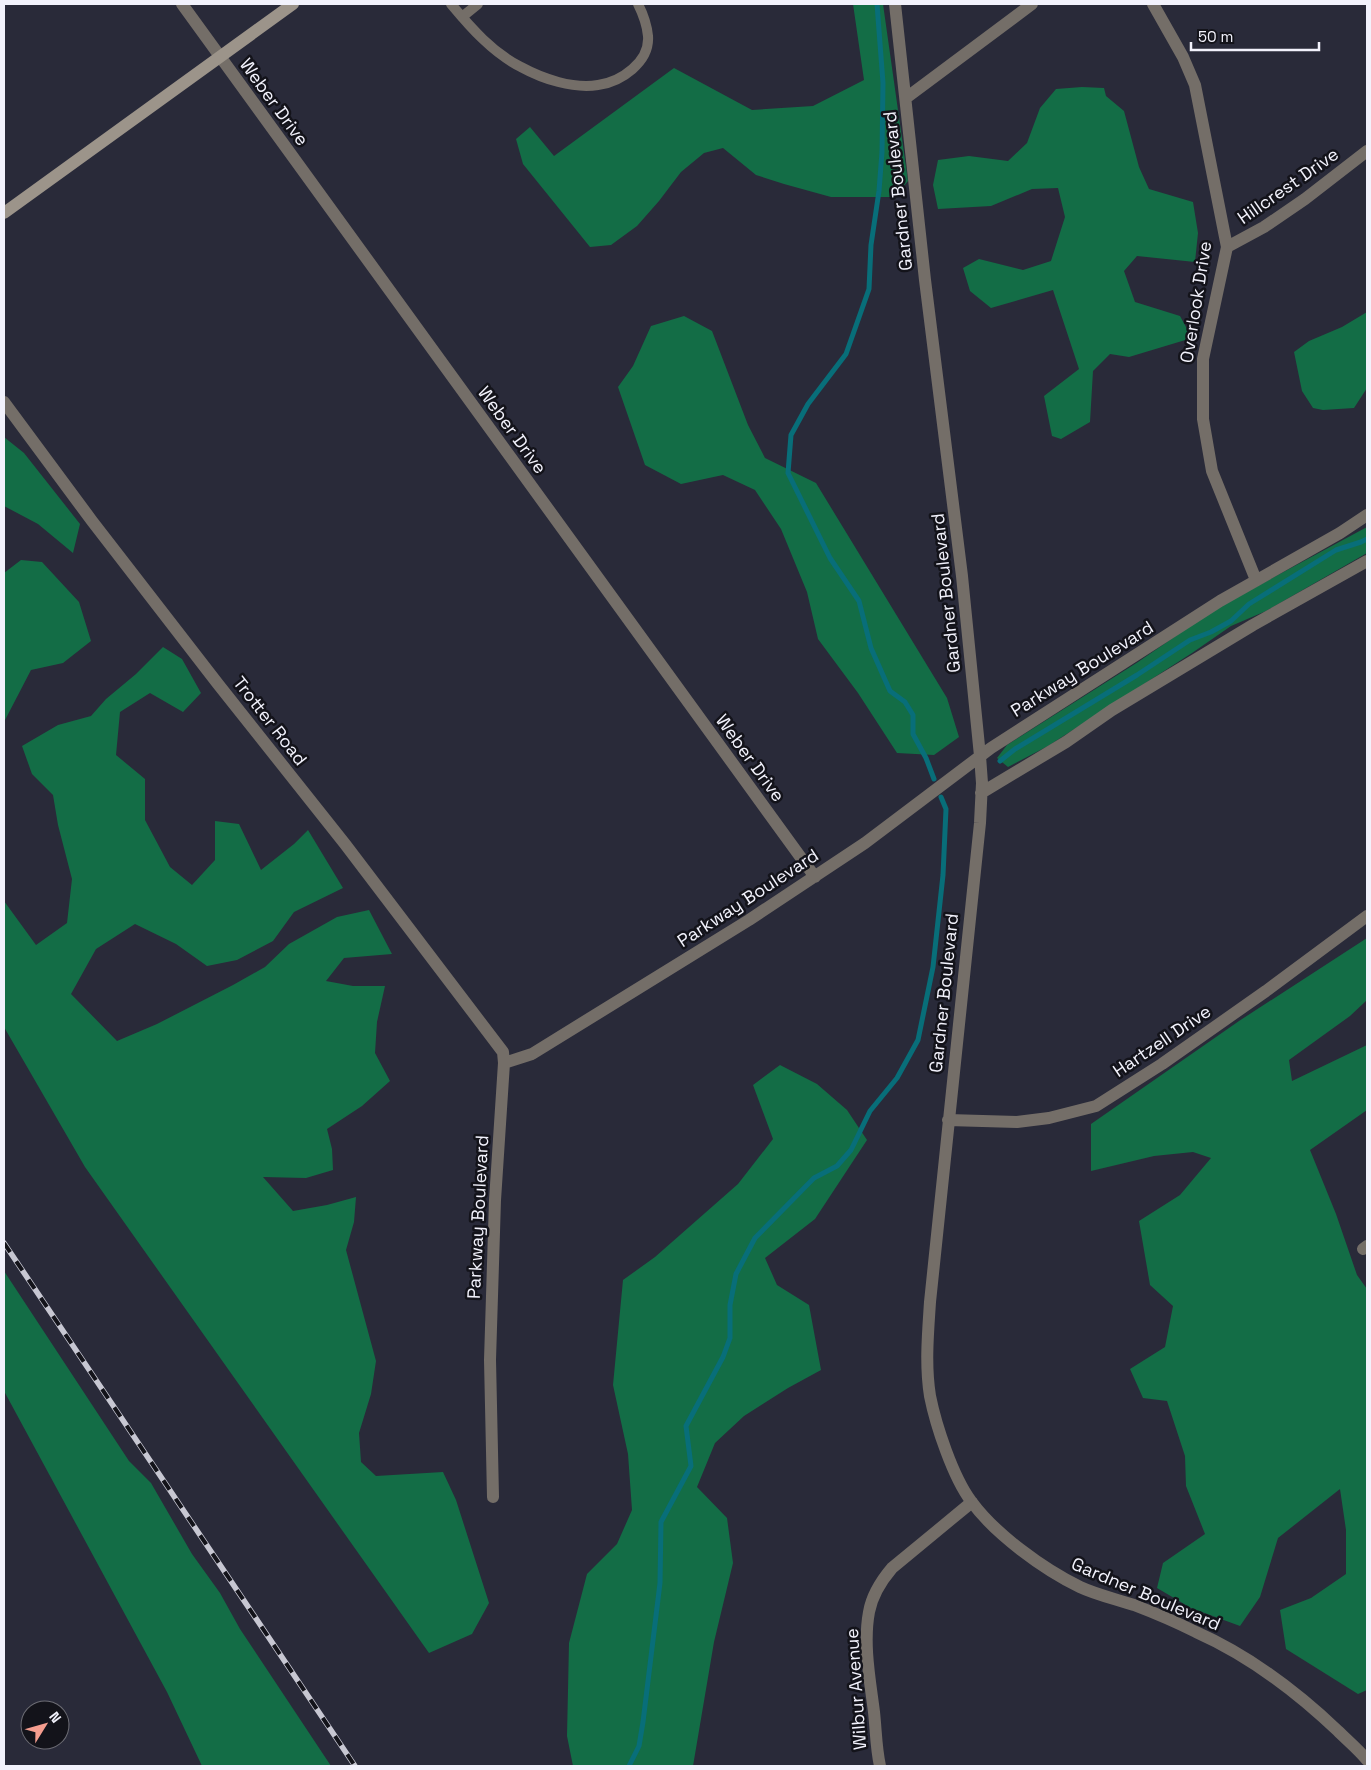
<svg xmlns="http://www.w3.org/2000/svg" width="1371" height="1770" viewBox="0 0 1371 1770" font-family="'Space Grotesk',sans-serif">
<rect width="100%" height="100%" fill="#292a39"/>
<path fill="#136d46" d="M853,4h30l25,177 -13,16h-64l-47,-13 -28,-9 -33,-27 -19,5 -23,19 -22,29 -22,25 -26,19 -21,2 -67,-83 -7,-25 14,-12 24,29 120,-88 78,42 61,-4 51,-26z
M1082,87l22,1 2,8 18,15 15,56 10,22 44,13 5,31 -3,29 -58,-6 -13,15 11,31 45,14 12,22 -63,19 -19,-3 -17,17 -3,51 -29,17 -9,-3 -8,-40 35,-27 -26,-79 -62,18 -21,-17 -7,-23 16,-9 44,11 28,-9 14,-44 -7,-29 -26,1 -41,17 -53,3 -5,-24 5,-25 31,-4 39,5 19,-18 13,-35 16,-19z
M1367,312v76l-13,20 -31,2 -10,-2 -11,-17 -8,-39 15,-11 33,-14z
M684,316l28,15 36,94 17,33 51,25 131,215 12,39 -25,18 -37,-2 -39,-60 -40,-54 -11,-47 -26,-63 -26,-39 -32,-15 -42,9 -36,-19 -27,-78 15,-21 18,-40z
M4,437l20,16 56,71 -7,29 -35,-29 -34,-18z
M1367,527v26l-101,58 -35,15 -39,27 -144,93 -40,21 -11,-9 10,-13 131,-83 77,-53z
M21,560l21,2 37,40 12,39 -28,22 -32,7 -27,52v-149z
M163,647l19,12 19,34 -18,19 -33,-19 -30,19 -4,43 29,24v41l25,47 22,18 23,-25v-39l24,3 22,46 33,-26 14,-14 35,58 -49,24 -21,29 -36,19 -30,6 -31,-22 -41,-20 -39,25 -25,45 46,47 40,-17 76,-39 32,-18 24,-23 48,-27 32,-7 23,44 -48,4 -18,23 27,5h32l-8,36 -2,31 15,28 -28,25 -35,23 5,20 1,21 -27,8 -43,-1 30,34 34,-6 29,-8 -2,25 -8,28 30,111 -5,33 -12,39 2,29 15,14 67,-4 13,28 33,103 -17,31 -43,19 -344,-486 -81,-140v-126l32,44 31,-22 5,-44 -14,-54 -5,-30 -21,-21 -10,-28 36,-21 33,-9 15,-17 30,-25z
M1367,938v62l-17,16 -61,44 3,21 75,-36v65l-57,40 26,64 21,61 10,14v401l-9,4 -72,-45 -6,-39 31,-12 35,-24v-44l-6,-41 -62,49 -18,59 -20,29 -49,-18 -34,-20 6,-25 42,-29 -19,-48 -1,-30 -18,-55 -24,-3 -13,-29 35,-22 8,-41 -23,-21 -11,-64 41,-26 31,-37 -18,-6 -39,4 -63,15v-47l148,-103z
M780,1065l37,19 30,26 20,30 -52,79 -50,39 12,27 32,20 12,65 -33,18 -44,28 -29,27 -18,44 30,31 6,45 -19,79 -21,124h-120l-6,-30 2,-93 18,-69 30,-30 15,-34 -4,-56 -15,-69 10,-105 32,-23 83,-73 35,-45 -20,-54z
M4,1271l125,190 22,22 41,71 28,39 20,36 91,137h-129l-35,-74 -163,-301z"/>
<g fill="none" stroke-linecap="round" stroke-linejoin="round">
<path stroke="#086e79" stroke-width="5" d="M877,4l6,79 -1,69 -3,39 -8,54 -2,44 -23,65 -38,50 -17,31 -3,38 42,85 29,43 12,47 19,43 15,11 8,13v19l13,24 8,21
M1000,761l15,-12 122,-74 53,-35 21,-8 20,-11 18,-17 87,-54 25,-8 6,-3
M629,1766l10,-20 4,-24 17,-139 1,-61 30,-56 -5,-40 37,-69 7,-19v-33l6,-31 19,-36 59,-60 23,-12 14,-16 19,-39 27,-33 21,-38 15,-73 10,-92 3,-66 -5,-12"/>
<path stroke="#746e68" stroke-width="10" d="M451,4c20,24 42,49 70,63 22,12 52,22 77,18 23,-3 52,-23 50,-49 -1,-11 -5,-22 -10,-32
M462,17l16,-13"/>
<path stroke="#746e68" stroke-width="12" d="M182,4l633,873
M895,4l30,276 37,296 18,180 2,27 -2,40 -50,479c-2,31 -5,63 0,94 6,30 23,81 41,105 24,33 72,68 109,86 17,8 36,12 54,18 21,8 42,17 62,27 54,24 100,59 142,99 10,10 21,19 29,29
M1153,4l30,53 12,28 32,162 -24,112v60l9,52 44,109
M906,98l126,-94
M1227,247l37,-20 41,-28 62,-48
M4,402l88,119 126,163 127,160 158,208 1,11 -9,137 -5,160 3,137
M981,793l85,-51 46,-32 141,-85 114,-64
M504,1063l28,-9 217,-134 116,-77 126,-95 229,-147 120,-68 27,-18
M948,1120l69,2 32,-4 47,-12 66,-42 104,-73 101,-75
M1363,1249l4,-3
M880,1766c-4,-18 -4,-36 -6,-54 -4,-32 -11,-68 -5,-100 3,-17 12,-31 23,-44l80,-66"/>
<path stroke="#9c948a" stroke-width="12" d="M4,213l289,-209"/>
<defs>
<path id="rail" d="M4,1243l351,523"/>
</defs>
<use href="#rail" stroke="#c7c7d2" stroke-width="5.5"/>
<use href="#rail" stroke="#13131a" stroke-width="4" stroke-dasharray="11" stroke-linecap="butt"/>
</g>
<g text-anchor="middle" stroke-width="5" stroke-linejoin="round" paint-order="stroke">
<g font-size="18" fill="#f2f2fc" stroke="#13131a">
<text transform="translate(274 102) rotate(54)" y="6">Weber Drive</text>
<text transform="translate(1288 186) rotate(-35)" y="6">Hillcrest Drive</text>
<text transform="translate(898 191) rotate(-96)" y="6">Gardner Boulevard</text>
<text transform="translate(1196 302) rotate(-81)" y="6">Overlook Drive</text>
<text transform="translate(512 430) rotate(54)" y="6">Weber Drive</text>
<text transform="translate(946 593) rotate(-96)" y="6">Gardner Boulevard</text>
<text transform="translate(1082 669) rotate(-32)" y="6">Parkway Boulevard</text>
<text transform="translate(270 721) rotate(52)" y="6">Trotter Road</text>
<text transform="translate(750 758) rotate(54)" y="6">Weber Drive</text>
<text transform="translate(748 898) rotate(-33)" y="6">Parkway Boulevard</text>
<text transform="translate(944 993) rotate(-84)" y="6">Gardner Boulevard</text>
<text transform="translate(1162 1041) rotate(-34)" y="6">Hartzell Drive</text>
<text transform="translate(478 1217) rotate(-87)" y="6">Parkway Boulevard</text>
<text transform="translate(1146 1594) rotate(23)" y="6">Gardner Boulevard</text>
<text transform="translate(856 1689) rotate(-94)" y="6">Wilbur Avenue</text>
</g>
</g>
<rect width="1371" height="1770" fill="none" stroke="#f2f2fc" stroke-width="10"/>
<g transform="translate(45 1725) rotate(53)"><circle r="24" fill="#13131a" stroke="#6c6c74"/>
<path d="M0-4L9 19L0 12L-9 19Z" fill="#f59d8f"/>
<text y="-8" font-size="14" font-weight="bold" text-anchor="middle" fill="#f2f2fc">N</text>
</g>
<path d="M1191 42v8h128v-8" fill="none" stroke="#f2f2fc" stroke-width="2.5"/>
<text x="1198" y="42" font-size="15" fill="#f2f2fc" stroke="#13131a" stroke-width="4" paint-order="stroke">50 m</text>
</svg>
